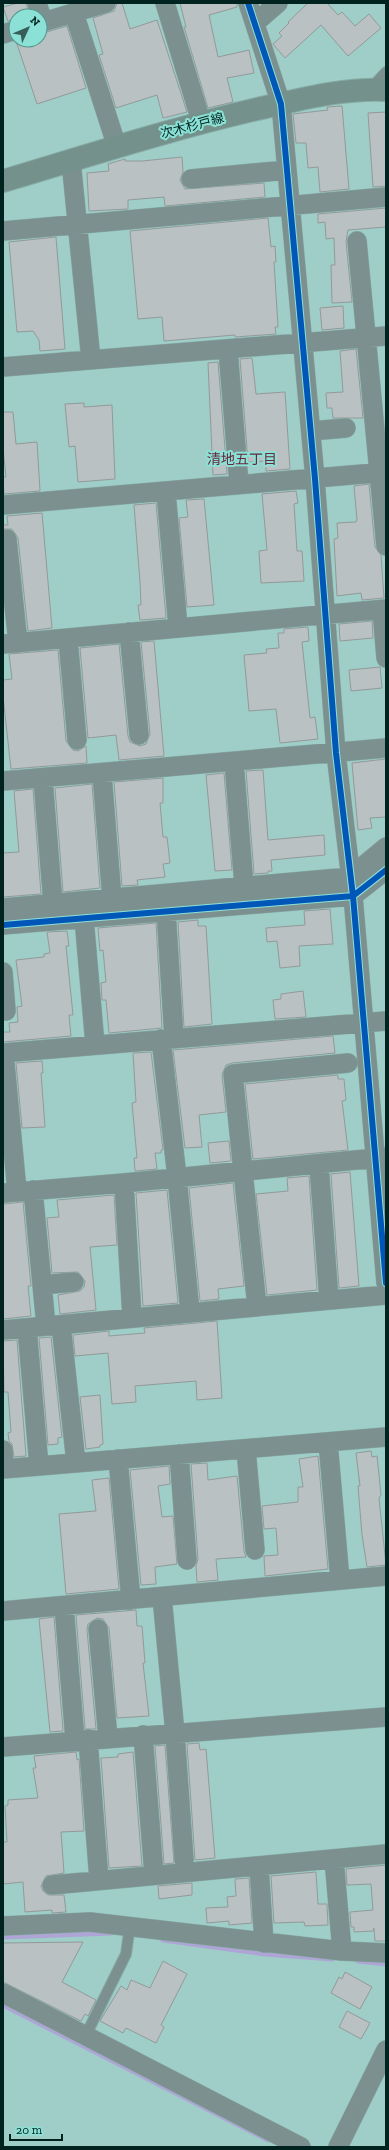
<svg xmlns="http://www.w3.org/2000/svg" width="389" height="2150" viewBox="0 0 389 2150" font-family="'Zilla Slab','Noto Sans JP',serif">
<rect width="100%" height="100%" fill="#9fcdc7"/>
<g fill="none" stroke-linecap="round" stroke-linejoin="round">
<path stroke="#aea4d6" stroke-width="5" d="M3,1937l109,-4
M163,1940l102,14 67,5
M358,1961l28,3
M3,2005l265,135"/>
</g>
<path fill="#bac1c2" stroke="#929a9a" d="M18,3h8l4,13h-14v3l-8,2 -5,-14z
M117,3h5l8,26 27,-9 30,92 -24,6 -6,-23 -41,13 -17,-53 4,-1 -10,-36 21,-7z
M180,3h57v4l-28,8 9,42 31,-7 5,23 -27,5 6,24 -25,6 -24,-81h2z
M308,3h19l11,12 4,-3 13,14 14,-12 12,14 -33,28 -27,-31 -36,33 -12,-14 9,-8 -3,-3 10,-10 -1,-1z
M67,26l19,62 -49,16 -21,-63 24,-1v-6z
M342,106l7,83 -29,3 -2,-25 -10,1 -2,-25h-10l-3,-29 35,-4 -1,-3z
M386,112v74l-13,1 -5,-74z
M182,157l1,15 -3,8 5,9 79,-6 1,14 -100,9 -1,-9 -36,3v9l-39,2 -2,-38 22,-2 -1,-7 17,-5v2h17z
M386,208v19l-38,3 -2,12 6,60 -20,1 -1,-38h4l-1,-27 -8,1 -1,-17 -7,1v-9z
M268,218l3,29 4,-1 1,16h-2l4,65h-3l1,7 -41,3v-2l-71,6 -2,-24 -24,2 -8,-88z
M56,237l9,112 -25,2 -1,-11 -6,-9 -16,1 -8,-90z
M343,306l1,22 -22,2 -2,-22z
M356,349l7,69h-30l-1,-10h-5l-1,-15 17,-1 -3,-41z
M252,358l4,36 29,-2 5,77 -24,2v-10l-18,1 -8,-103z
M218,362l9,112 -14,1 -5,-112z
M84,403v4l28,-2 3,74 -37,3 -3,-36 -6,1 -4,-43z
M3,412h10l3,32 21,-2 3,49 -36,3 -1,-17h3l-3,-29z
M369,484l6,63 6,8 3,43 -22,2 -1,-7 -24,3 -3,-57 4,-1 -1,-15 19,-1 1,-2 -3,-34z
M296,491l2,12 -4,1 3,47h5l2,30 -43,2 -2,-32 8,-1 -5,-56z
M204,499l10,106 -27,2 -8,-89 9,-1 -2,-17z
M156,503l10,115 -26,2 -2,-15h3l-1,-23 -6,-77z
M42,513l10,115 -24,3 -10,-93 -6,-9h-9v-4h5l-1,-9z
M372,621l1,17 -33,3 -1,-17z
M308,627l1,14 -7,1 8,76 5,-1 3,22 -38,4 -4,-34 -27,2 -5,-56 23,-2 -1,-4 13,-1 -1,-15h6v-4z
M154,641l10,115 -45,4 -3,-25 -28,3 -8,-90 39,-4 9,92 2,6 10,4 6,-2 4,-10 -9,-92z
M58,650l8,91 7,9 5,1 8,-5 1,17 -76,6 -8,-73v-16l9,-1 -3,-25z
M380,667l2,21 -31,3 -2,-21z
M386,759v58l-16,1 2,10 -14,2 -6,-67z
M263,770l5,70 56,-5 1,20 -54,5 1,11h-4v2l-14,1 -8,-103z
M224,773l8,97 -17,1 -9,-96z
M163,778v25h-3l3,34h4l3,26 -7,1 2,13 -28,3 1,5 -16,1 -8,-104z
M92,784l8,104 -37,4 -8,-104z
M33,789l8,105 -38,3v-44l16,-1 -5,-61z
M330,909l3,35 -34,2 1,20 -20,2 -3,-27 -10,1 -1,-14 39,-3 -1,-14z
M198,920v6h8l6,98 -28,3 -6,-105z
M156,923l6,105 -53,5 -3,-33h-4l-1,-17 5,-1 -3,-32 -3,1 -2,-23z
M67,931l2,15h-3l7,69h-4l2,21 -68,6v-10h7l-1,-9 9,-1 -1,-15 5,-1 -6,-46 28,-3v-3l6,-1 -3,-21z
M303,991l3,26 -31,2 -2,-19 8,-1v-5z
M333,1036l2,17 -103,10 -6,2 -4,10 4,37 -27,3 3,32 -17,1 -12,-98z
M151,1052l12,98h-2v3h-6l2,16 -22,2 -1,-13h3l-5,-55 4,-1 -3,-49z
M42,1061l1,12h-2l4,54 -23,1 -6,-65z
M338,1075v4h6l2,21 -4,1 6,49 -95,9 -8,-75z
M229,1141l2,20 -21,2 -2,-20z
M350,1172l9,114 -20,2 -8,-114z
M309,1176l8,114 -50,5 -11,-101 32,-3 -1,-13z
M233,1183l11,103 -26,3 1,10 -19,2 -11,-113z
M167,1190l11,113 -35,3 -7,-113z
M114,1195l3,50 -27,2 6,63 -36,4 -2,-19 22,-4 4,-4 1,-6 -7,-9 -26,1 -5,-55 12,-1 -2,-17z
M23,1202l8,84h-3l3,30 -28,3v-115z
M217,1321l5,77 -25,2 -1,-19 -61,5 1,16 -24,2 -4,-51 -33,3 -2,-21 36,-4v5l36,-3 -1,-5z
M51,1337l11,100 -4,1v6l-10,1 -9,-107z
M17,1340l9,116 -12,1 -2,-13 -3,-3 -1,-8 3,-1 -3,-40h-4l-1,-51z
M100,1395l3,49 -3,1v2l-14,2 -6,-52z
M371,1451l1,6 5,-1 2,19 2,20 -2,3 7,67 -19,2 -5,-32 -4,-49h2l-4,-33z
M318,1456l10,113 -63,7 -1,-20 14,-1 -2,-27 -12,1 -2,-23 36,-4v-15h5l-4,-28z
M207,1463l1,17 29,-4 7,75 2,6 -30,2 2,21 -21,2 -1,-16 2,-7 -7,-95z
M169,1466l1,18 -12,2 4,31 11,-1 4,48 -22,3 1,17 -15,1 -11,-115z
M109,1478l10,111 -53,5 -7,-80 37,-3 -4,-31z
M136,1610l1,16h5l3,37h-2l6,53 -32,2 -8,-90 -6,-9 -6,-1 -9,6 -1,6 9,99h-11l-9,-114z
M54,1617l9,114 -13,1 -11,-113z
M199,1743l1,7 6,-1 9,109 -20,2 -8,-116z
M165,1745l9,118 -10,1 -9,-118z
M76,1752l1,8 2,-1 5,72 -23,1 3,41 -18,3 -5,10 2,5 5,4h16l2,17 -14,1v-3l-27,2 -2,-30 -20,2v-42h4l-2,-36 3,-1v-5l30,-2 -5,-30h3l-2,-12z
M133,1752l9,114 -33,2 -8,-110 17,-1v-3z
M386,1865v76h-11l-1,-13 -1,3 -19,1v-5h-3l-1,-15 23,-2 -2,-26 -24,1 -1,-16z
M316,1872l2,32h9l1,21 -23,1 -1,-4 -30,1 -3,-47z
M249,1878l3,45 -23,2v-4l-22,2 -1,-15 22,-1 -1,-10 9,-1 -1,-17z
M192,1883v12l-33,4 -1,-13z
M83,1942l-21,40 34,18 -8,16 -3,-2 -4,7 -78,-39v-39z
M163,1961l24,13 -26,51 3,2 -8,16 -30,-15 -3,5 -23,-12 21,-35 6,4 4,-10 19,8z
M345,1972l27,15 -12,22 -29,-16 8,-16 3,2z
M347,2011l23,12 -9,16 -22,-12z"/>
<g fill="none" stroke-linecap="round" stroke-linejoin="round">
<defs>
<path id="lane" d="M371,88l15,-16
M86,2035l40,-81 4,-29"/>
<path id="street" d="M37,3l6,19
M165,3l36,118
M74,13l43,134
M40,23l66,-20
M255,23l23,-20
M3,34l13,-4
M71,161l20,199
M191,179l96,-9
M3,231l383,-34
M357,241l29,305
M228,350l11,134
M3,367l383,-31
M311,431l35,-3
M166,492l12,135
M3,505l383,-33
M7,539l11,104
M382,610l4,48
M129,632l10,103
M68,639l9,101
M3,644l383,-35
M234,762l10,124
M102,774l10,125
M43,779l10,125
M3,781l383,-33
M386,870l-33,26 33,387
M3,908l347,-31 36,-30
M166,910l8,128
M84,918l11,127
M3,925l350,-29 -17,-143 -21,-274 -34,-375 -33,-101
M3,972l3,39
M161,1039l16,138 13,135
M3,1053l383,-32
M4,1053l13,138
M319,1165l10,135
M124,1183l8,135
M33,1190l13,136
M3,1193l121,-10 262,-26
M42,1285l32,-3
M257,1307l-24,-233 115,-11
M61,1325l15,138
M27,1328l12,138
M3,1330l383,-35
M328,1442l12,138
M246,1449l9,101
M3,1450l1,19
M179,1454l8,106
M118,1459l13,141
M3,1469l383,-32
M162,1597l13,136 9,127
M64,1606l11,134
M3,1611l383,-35
M98,1629l10,109
M143,1735l11,140
M88,1739l11,141
M3,1747l383,-30
M334,1859l8,92
M259,1866l5,77
M52,1885l334,-31
M3,1926l87,-4 252,29 44,2
M3,1993l298,154
M338,2147l48,-97"/>
<path id="secondary" d="M3,181c87,-26 174,-54 263,-74 40,-9 79,-19 120,-17"/>
</defs>
<use href="#lane" stroke="#86aba6" stroke-width="12"/>
<use href="#street" stroke="#86aba6" stroke-width="20"/>
<use href="#secondary" stroke="#86aba6" stroke-width="24"/>
<use href="#lane" stroke="#7c918f" stroke-width="10"/>
<use href="#street" stroke="#7c918f" stroke-width="19"/>
<use href="#secondary" stroke="#75918c" stroke-width="22"/>
<defs>
<path id="cycleway" d="M386,870l-33,26 33,387
M3,925l350,-29 -17,-143 -21,-274 -34,-375 -33,-101"/>
</defs>
<use href="#cycleway" stroke="#8be1d6" stroke-width="8"/>
<use href="#cycleway" stroke="#0057b8" stroke-width="6"/>
</g>
<g text-anchor="middle" stroke-width="4" stroke-linejoin="round" paint-order="stroke">
<g font-size="13" fill="#002320" stroke="#8be1d6">
<text transform="translate(192 125) rotate(-15)" y="5">次木杉戸線</text>
</g>
<g font-size="14" fill="#6a263a" stroke="#8be1d6">
<text x="242" y="464">清地五丁目</text>
</g>
</g>
<rect width="389" height="2150" fill="none" stroke="#002320" stroke-width="8"/>
<g transform="translate(28 28) rotate(46)"><circle r="19" fill="#8be1d6" stroke="#53958d"/>
<path d="M0-3L7 15L0 10L-7 15Z" fill="#385e5a"/>
<text y="-6" font-size="11" font-weight="bold" text-anchor="middle" fill="#002320">N</text>
</g>
<path d="M10 2134v6h52v-6" fill="none" stroke="#002320" stroke-width="2"/>
<text x="16" y="2134" font-size="12" fill="#002320" stroke="#8be1d6" stroke-width="3" paint-order="stroke">20 m</text>
</svg>
